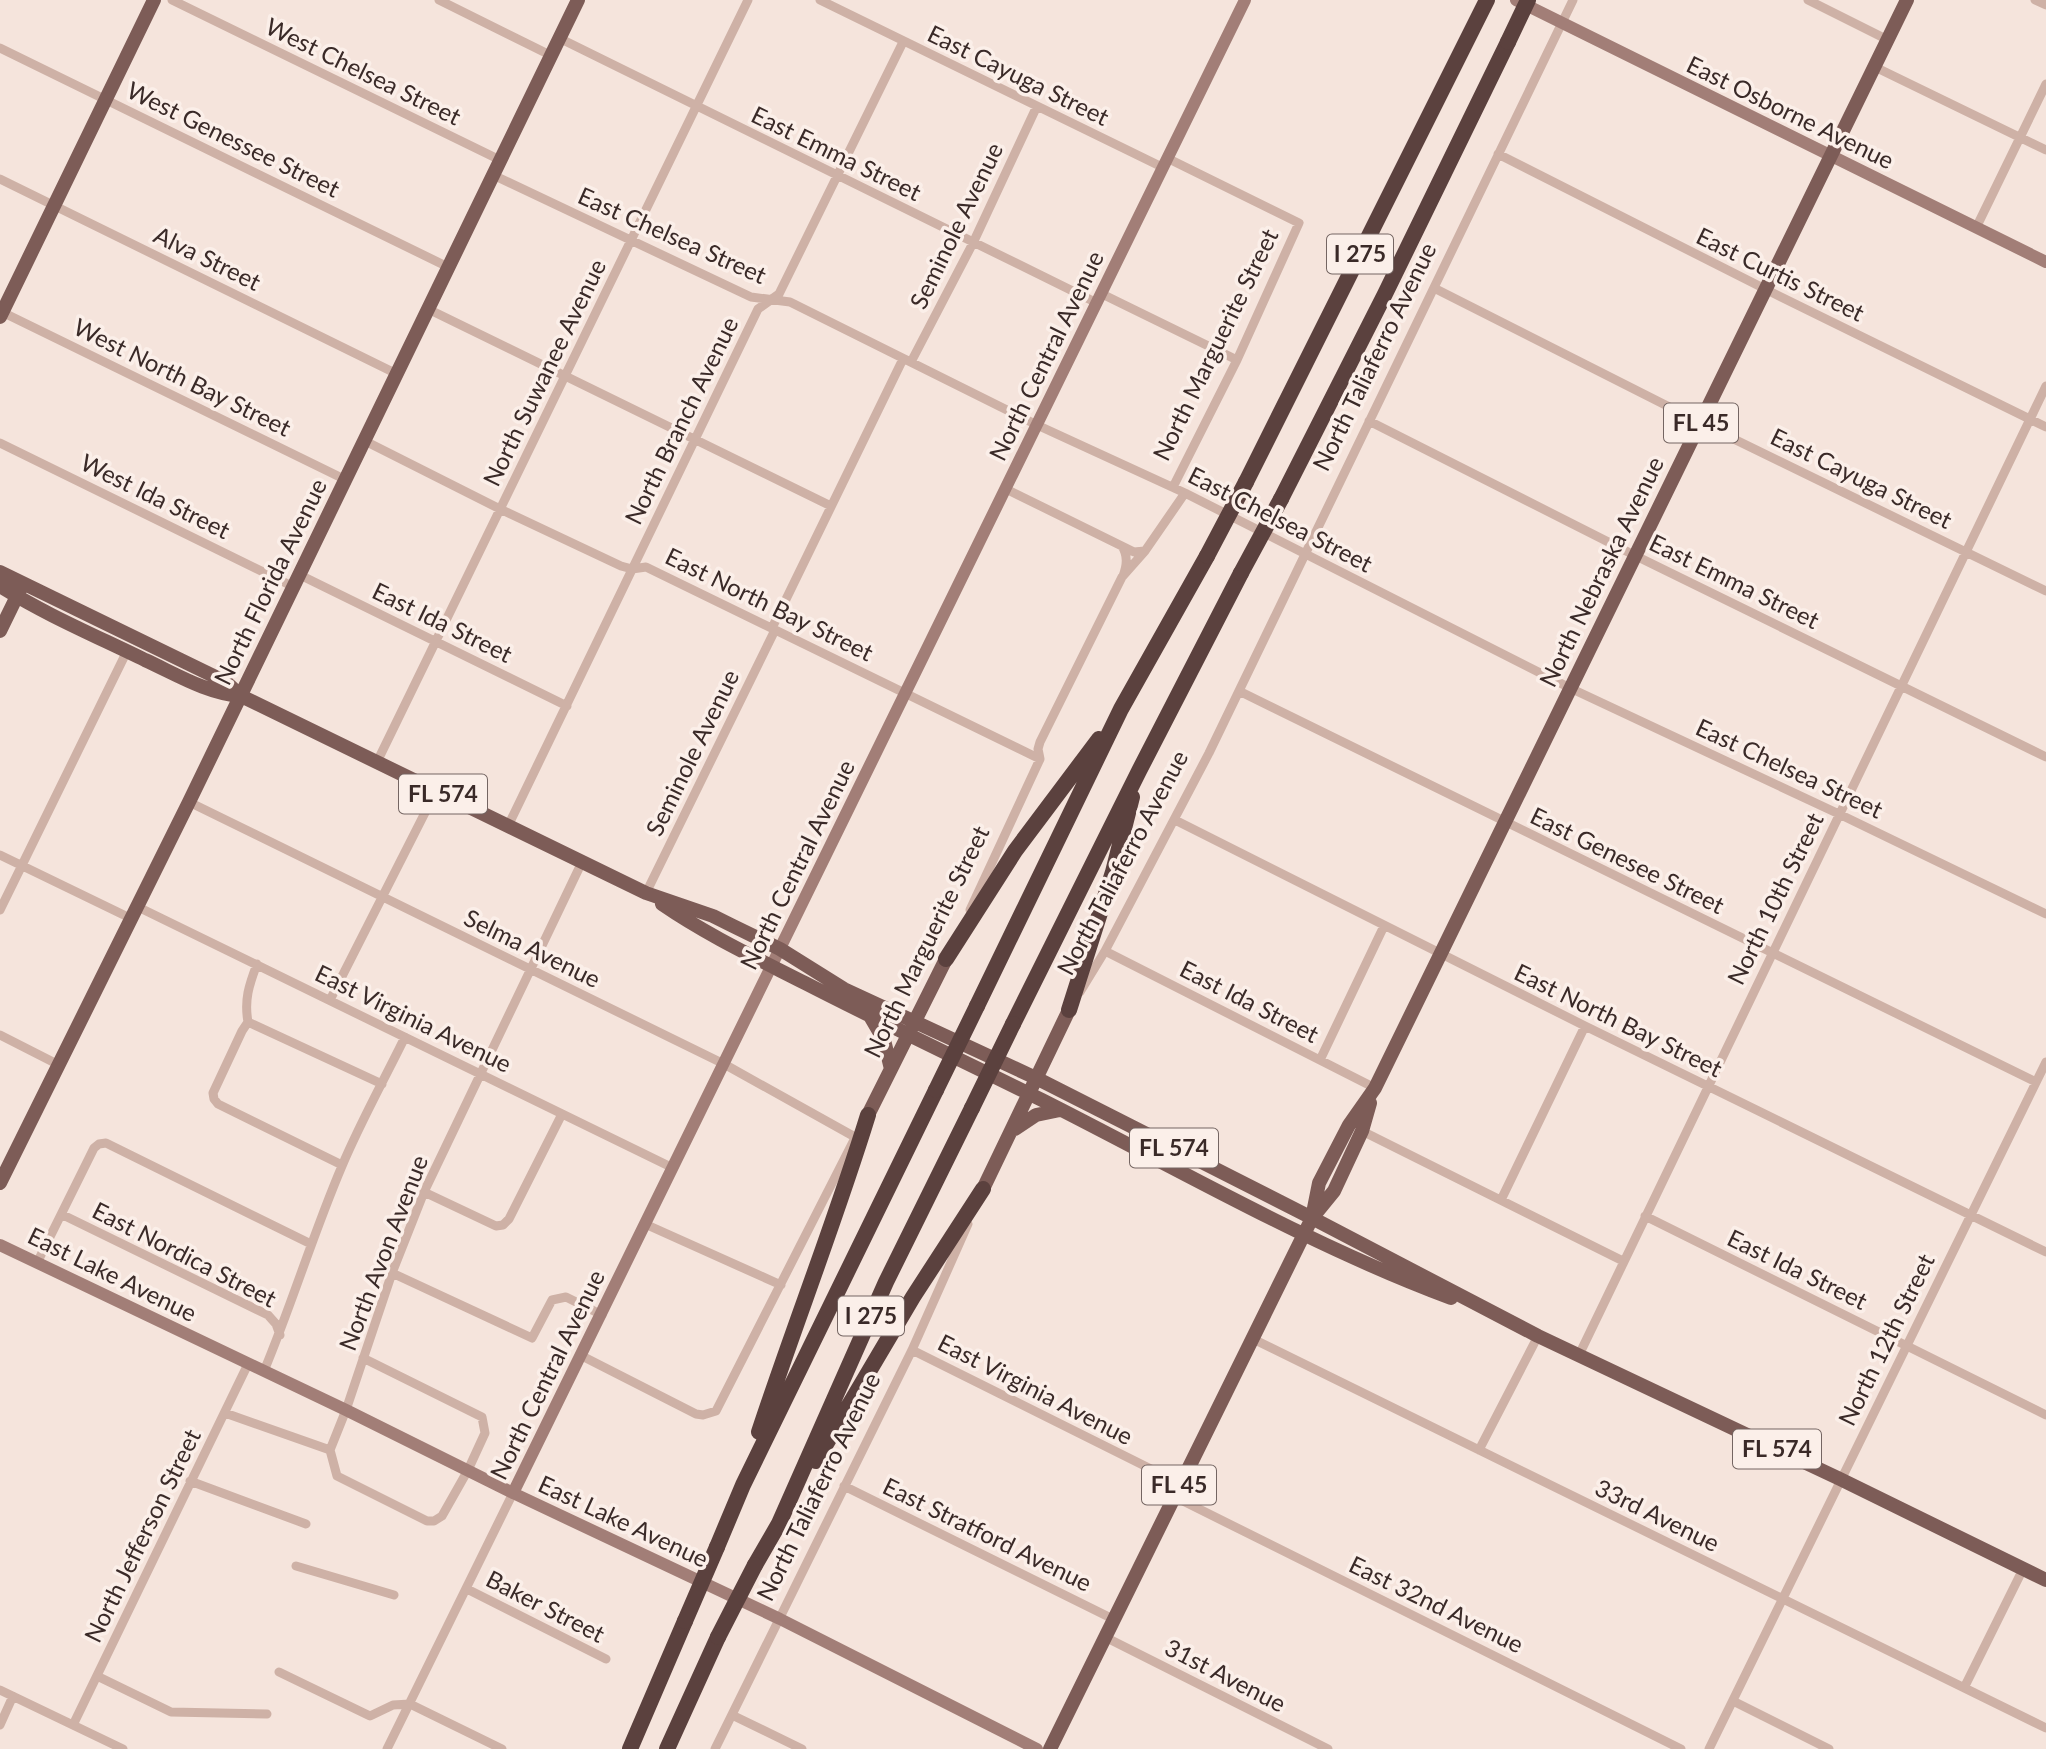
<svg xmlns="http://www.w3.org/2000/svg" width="2046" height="1749" viewBox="0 0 2046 1749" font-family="Lato,sans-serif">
<rect width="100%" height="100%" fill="#f5e4dc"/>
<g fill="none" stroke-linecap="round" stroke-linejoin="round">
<path stroke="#ceb1a6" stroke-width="9" d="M172,0l328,160
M439,0l111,55
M820,0l342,167
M1808,0l80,40
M2035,0l11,5
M559,38l538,265
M0,48l448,219
M1875,67l171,83
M1498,154l283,143 265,130
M1167,158l132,65 -62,137 -64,127
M493,175l258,122 39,5 247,123 148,68 385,195 269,126 207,100
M0,179l397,195
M1976,228l70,-144
M1434,288l267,135 345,168
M1102,294l135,66
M428,309l403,197
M0,311l346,169
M911,362l62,-119 64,-137
M1369,421l267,135 410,201
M365,441l135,68 121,57 11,3 14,-2 394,192
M0,443l294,144
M1006,489l128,63 11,-1
M1122,546c6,10 5,19 1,30
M300,575l267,131
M772,628l131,-269
M1239,691l797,391
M377,762l371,-762
M189,802l535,262 131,73
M1175,820l410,206 461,226
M508,826l250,-517 21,-15 124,-252
M0,855l130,63
M646,893l129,-263
M136,906l537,262
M0,910l127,-259
M970,910l70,-151 -2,-10 2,-7 82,-165 23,-26 40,-58
M1105,951l270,137
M257,964c-8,21 -13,36 -9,58l134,62
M1080,992l25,-41 104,-198 364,-753
M330,1000l106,-209
M248,1022l-6,9 -29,62 1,6 4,5 124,61
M0,1035l57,29
M1320,1060l64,-134
M1362,1131l261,130
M424,1192l72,34 7,-1 6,-6 53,-105
M1501,1200l84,-174
M63,1215l205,100 8,9 4,11
M1645,1216l401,199
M645,1224l136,61
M37,1263l57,-115 5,-4 7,-1 205,101
M392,1273l140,65 20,-38 14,-3 36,18
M1251,1338l795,390
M912,1350l267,133
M1579,1355l467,-969
M582,1356l114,58 7,1 13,-4 139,-273
M264,1371c28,-67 49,-137 78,-205 18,-43 42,-86 63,-129
M225,1413l105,37
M330,1450l16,-40 46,-137 32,-81 158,-330
M330,1450l7,26 90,45h7l8,-5 26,-46 17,-37 -3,-16 -119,-59
M1479,1450l59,-114
M190,1481l116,43
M844,1486l269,133
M1173,1496l508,253
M296,1566l98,29
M467,1589l139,70
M1105,1637l223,112
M279,1672l91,44 23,-11 17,-1 92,45
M97,1676l74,36 96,2
M1964,1688l59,-119
M0,1690l123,59
M1733,1701l96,48
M732,1715l70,34
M0,1725l13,-29
M73,1725l175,-361
M387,1749l126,-256
M715,1749l197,-399 56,-126
M1709,1749l337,-687"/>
<path stroke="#a27e77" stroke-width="12" d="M1516,0l530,262
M0,1245l346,165 167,83 267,126 257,130
M513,1493l732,-1493"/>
<path stroke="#7d5c57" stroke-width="14" d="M0,317l154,-317
M0,572l226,110 15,14 405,197 67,23 18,9 49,24 64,40 192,89 276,140 226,118 302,143 206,101
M0,586c46,29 96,50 145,74 31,14 61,33 96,36
M0,631l20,-41
M662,904c45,31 94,54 143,79 78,40 158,78 237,117 135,68 267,145 409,198
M870,1016l14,24 7,29
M868,1115l78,-156
M1015,1129l21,-14 24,-5
M0,1183l189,-381 389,-802
M983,1189l86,-179
M1312,1218l7,-35 30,-58 26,-37 532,-1088
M1050,1749l262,-531 22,-27 28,-60 8,-28"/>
<path stroke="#5b413e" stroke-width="16" d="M1246,482l241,-482
M1281,499l104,-205 123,-252
M946,959l69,-108 84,-112
M977,1006l144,-297 86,-153
M1069,1010l44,-138 19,-75
M1013,1024l126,-253 102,-198
M759,1432c35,-106 76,-210 109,-317
M816,1461l97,-164 70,-108
M777,1528l109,-246 86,-174
M717,1547l26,-62 193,-395
M755,1565l26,-45
M630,1749l55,-128
M667,1749l51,-112"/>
<path stroke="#5b413e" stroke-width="16" d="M1508,42l20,-42
M1207,556l39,-74
M1241,573l40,-74
M936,1090l41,-84
M972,1108l41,-84
M685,1621l32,-74
M718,1637l37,-72"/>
</g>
<g text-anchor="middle" stroke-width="7" stroke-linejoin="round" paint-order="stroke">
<g fill="#fbefe9" stroke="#746562" stroke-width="2">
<rect x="1327" y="234.5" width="66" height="39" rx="5"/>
<rect x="1664" y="403.5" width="74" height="39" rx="5"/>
<rect x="399" y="774.5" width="88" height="39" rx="5"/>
<rect x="1130" y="1128.5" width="88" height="39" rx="5"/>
<rect x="838" y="1296.5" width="66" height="39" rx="5"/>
<rect x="1733" y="1429.5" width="88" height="39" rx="5"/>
<rect x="1142" y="1465.5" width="74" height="39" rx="5"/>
</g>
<g font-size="23" font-weight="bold" fill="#3a2a28">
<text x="1360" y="262">I 275</text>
<text x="1701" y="431">FL 45</text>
<text x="443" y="802">FL 574</text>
<text x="1174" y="1156">FL 574</text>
<text x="871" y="1324">I 275</text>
<text x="1777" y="1457">FL 574</text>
<text x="1179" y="1493">FL 45</text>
</g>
<g font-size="24" fill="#3a2a28" stroke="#fbefe9">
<text transform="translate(363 72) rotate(26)" y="8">West Chelsea Street</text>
<text transform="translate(1018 76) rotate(26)" y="8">East Cayuga Street</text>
<text transform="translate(1790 113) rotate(26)" y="8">East Osborne Avenue</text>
<text transform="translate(233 140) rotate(26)" y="8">West Genessee Street</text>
<text transform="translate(836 154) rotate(26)" y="8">East Emma Street</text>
<text transform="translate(957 226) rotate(-64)" y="8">Seminole Avenue</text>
<text transform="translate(672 236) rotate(24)" y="8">East Chelsea Street</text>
<text transform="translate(207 259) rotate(26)" y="8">Alva Street</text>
<text transform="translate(1780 275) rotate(26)" y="8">East Curtis Street</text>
<text transform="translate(1216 345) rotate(-64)" y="8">North Marguerite Street</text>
<text transform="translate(1047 356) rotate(-64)" y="8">North Central Avenue</text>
<text transform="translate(1375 357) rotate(-64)" y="8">North Taliaferro Avenue</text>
<text transform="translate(545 373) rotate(-64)" y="8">North Suwanee Avenue</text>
<text transform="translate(182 378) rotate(26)" y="8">West North Bay Street</text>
<text transform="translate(682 421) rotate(-64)" y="8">North Branch Avenue</text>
<text transform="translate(1861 479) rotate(26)" y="8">East Cayuga Street</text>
<text transform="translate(155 497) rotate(26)" y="8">West Ida Street</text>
<text transform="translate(1280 520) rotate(27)" y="8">East Chelsea Street</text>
<text transform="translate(1602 572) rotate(-64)" y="8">North Nebraska Avenue</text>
<text transform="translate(271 582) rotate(-64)" y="8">North Florida Avenue</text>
<text transform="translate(1734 582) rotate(26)" y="8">East Emma Street</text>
<text transform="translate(769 605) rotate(26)" y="8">East North Bay Street</text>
<text transform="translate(442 623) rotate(26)" y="8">East Ida Street</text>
<text transform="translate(693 753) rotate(-64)" y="8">Seminole Avenue</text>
<text transform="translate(1789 769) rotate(25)" y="8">East Chelsea Street</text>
<text transform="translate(1627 861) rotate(26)" y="8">East Genesee Street</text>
<text transform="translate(1123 863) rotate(-62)" y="8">North Taliaferro Avenue</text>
<text transform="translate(798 865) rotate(-64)" y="8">North Central Avenue</text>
<text transform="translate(1776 899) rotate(-64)" y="8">North 10th Street</text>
<text transform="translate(927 942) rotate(-64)" y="8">North Marguerite Street</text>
<text transform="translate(532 949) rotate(26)" y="8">Selma Avenue</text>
<text transform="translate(1249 1002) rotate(27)" y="8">East Ida Street</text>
<text transform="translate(413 1019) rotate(26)" y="8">East Virginia Avenue</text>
<text transform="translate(1618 1021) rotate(26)" y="8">East North Bay Street</text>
<text transform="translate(384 1253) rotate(-69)" y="8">North Avon Avenue</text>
<text transform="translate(184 1255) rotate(27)" y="8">East Nordica Street</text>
<text transform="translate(1797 1270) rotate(26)" y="8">East Ida Street</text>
<text transform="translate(112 1275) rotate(26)" y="8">East Lake Avenue</text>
<text transform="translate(1887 1340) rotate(-64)" y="8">North 12th Street</text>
<text transform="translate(548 1375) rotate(-64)" y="8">North Central Avenue</text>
<text transform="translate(1035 1390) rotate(27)" y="8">East Virginia Avenue</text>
<text transform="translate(819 1487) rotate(-64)" y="8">North Taliaferro Avenue</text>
<text transform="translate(1657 1516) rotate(26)" y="8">33rd Avenue</text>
<text transform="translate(623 1522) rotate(25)" y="8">East Lake Avenue</text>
<text transform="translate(987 1535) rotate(26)" y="8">East Stratford Avenue</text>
<text transform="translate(143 1536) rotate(-64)" y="8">North Jefferson Street</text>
<text transform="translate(1436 1605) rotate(26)" y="8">East 32nd Avenue</text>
<text transform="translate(545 1607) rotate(27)" y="8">Baker Street</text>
<text transform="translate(1225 1676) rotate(27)" y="8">31st Avenue</text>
</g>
</g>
</svg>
